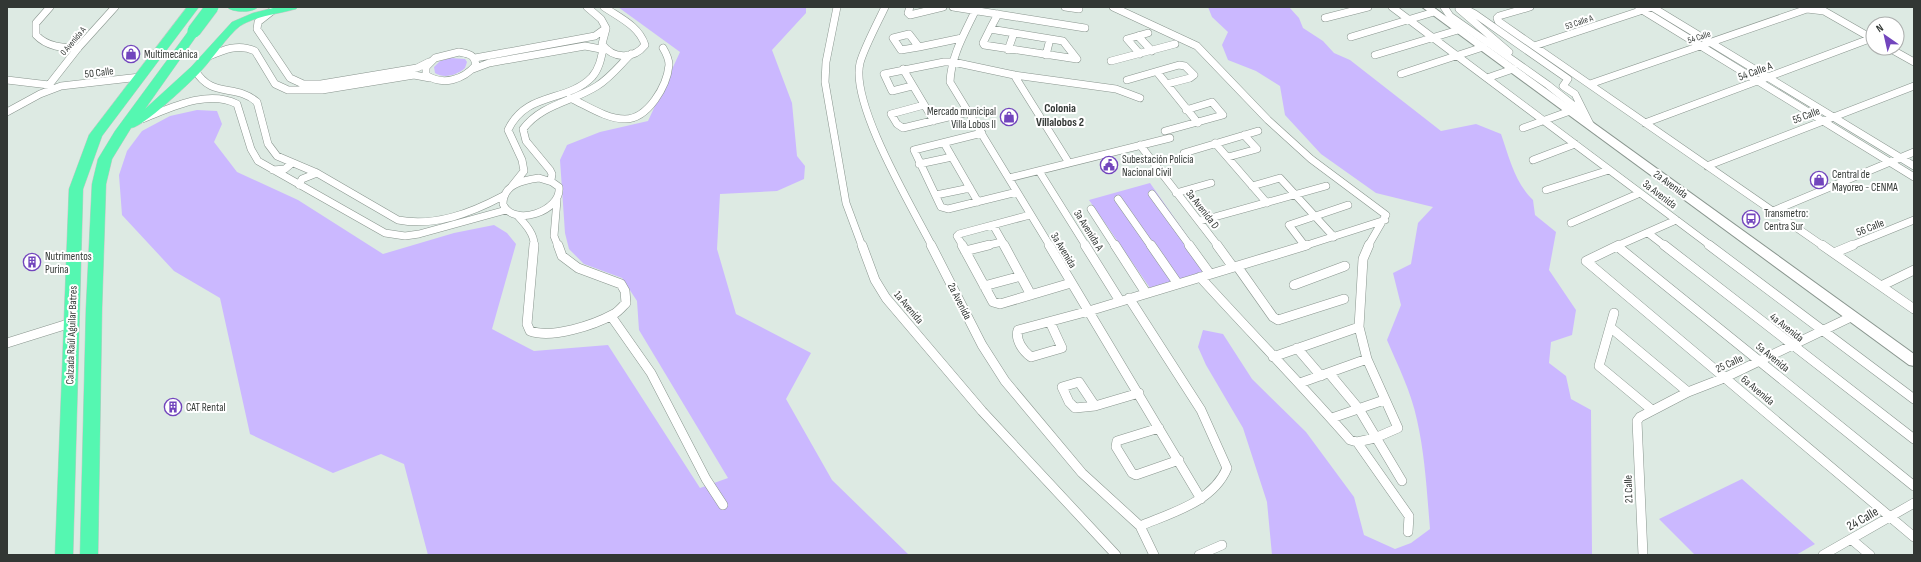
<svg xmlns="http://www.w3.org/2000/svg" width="1921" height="562" viewBox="0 0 1921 562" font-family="'Sofia Sans Condensed',sans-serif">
<rect width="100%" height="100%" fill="#ddeae3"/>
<path fill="#cbb8ff" d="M618,7h188v6l-34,37 20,53 5,53 8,10 -1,13 -27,12 -57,3 -3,55 19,65 75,39 -25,46 46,81 77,75h-481l-24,-91 -23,-10 -48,19 -83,-39 -30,-136 -46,-27 -52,-56 -3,-40 8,-24 15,-20 28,-15 27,-6 20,1 5,13 -8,18 23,30 61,28 85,54 71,-21 40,-8 13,8 9,11 -24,85 42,22 74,-6 92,143 28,-10 -89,-148 -2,-29 -15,-23 -38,-14 -15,-15 -4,-16 -5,-73 7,-15 33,-13 48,-11 32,-69z
M1208,7h81l10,11 4,10 20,13 11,12 16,7 91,71 35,-7 25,10c8,23 14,49 32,66l2,15 21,17 -7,38 27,40 -4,25 -21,7 -2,21 17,13 5,23 20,11 1,145h-320l-5,-53 -24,-74 -37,-63 -8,-18 5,-17 20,4 29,45 54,53 48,65 10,38 31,14 16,-6 19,-14c-3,-36 -5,-74 -13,-109 -6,-29 -19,-54 -30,-80l14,-35 -8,-32 18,-9 7,-41 15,-16 -57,-14 -55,-39 -36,-39 -5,-29 -24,-15 -28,-11 -6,-15 6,-13 -16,-15z
M450,58l15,1 2,3 -2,6c-8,7 -21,11 -30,5l-1,-6 6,-6z
M1150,183l61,87 -61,18 -61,-88z
M1742,479l73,65 -19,11h-101l-36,-36z"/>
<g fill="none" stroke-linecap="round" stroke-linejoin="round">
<defs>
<path id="street-far1" d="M50,7l-14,16v12c11,12 27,13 42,13
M604,7c16,11 35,19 41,38 -12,15 -32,14 -43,-1l4,-15
M837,7l-11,55 -1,20 21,121 16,43
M885,7c-7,15 -21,41 -25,56 -10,41 52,144 72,183
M910,7l-2,6 2,2 33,-8
M953,7l132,21
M977,7c-11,24 -26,48 -27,75l100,164
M1065,7l14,2
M1113,7l84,39 71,74 43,39 75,56 -18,31
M1392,7l319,239
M1444,7l6,9 98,69 35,28
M1462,7l13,7 93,65 -5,7 12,8 16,32
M1530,7l-31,9 -2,2 1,3 325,225
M1639,8l275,169
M1459,9l50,43
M272,11l-14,11 -1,7 33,49 13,6h18l96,-16 12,-6
M1325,18l43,-11
M990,29l73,12 14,18 -93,-14 -1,-2z
M990,29l8,-15
M909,34l10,13 -18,3 -8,-12z
M1138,36l14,15
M1351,37l83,-25
M1534,46l118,-39 262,159
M919,47l43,-9
M1889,48l25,14
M1008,50l6,-17
M459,52c10,2 15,2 17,13 -13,15 -33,21 -50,10v-8l9,-9z
M1140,54l-13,-15 21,-6
M1046,55l4,-16
M1375,55l83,-25
M207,57c16,-7 31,-14 48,-6l20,33 13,6h34l92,-15 16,3
M475,58l120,-22 11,-8 -5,-9 -14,-12
M1111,61l64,-17
M473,69l16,-6 96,-17 21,4
M903,69l31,52
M195,70c17,29 40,13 62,32l11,42 9,12 40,17 81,47c37,7 73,-7 105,-24
M1157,72l41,51
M1401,74l82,-27
M1014,75l55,88
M1487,78l26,-9
M7,80l42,5
M1127,80l52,-15 6,1 9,9 -4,3 -23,6
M1590,84l217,-75 17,2 49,28
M912,86l-20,5 -8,-17 60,-12h9l61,13 102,14 24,9
M51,89l-2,-4 29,-37 37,-41
M570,98c16,7 36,21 55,21 23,0 42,-33 44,-54 0,-6 -3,-12 -6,-17
M924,105l-33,9 6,10 6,4 66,-16
M7,112l33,-18 21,-8 79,-9
M142,119c29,-11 65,-30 95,-15l14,45 7,12 127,72 20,3 14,-2 87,-24
M1645,123l227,-85
M1523,128l47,-17
M1165,131l58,-16 -11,-13 -26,8
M982,133l-68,17 27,57 7,2 69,-17
M944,143l34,59
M1215,143l52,60
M1140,145l78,101
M1184,153l74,-22
M1228,157l29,-8 -13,-14
M1533,160l42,-16
M919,164l33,-7
M1707,166l207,-80
M273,170l12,-1 7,-6
M1039,171l47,75
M539,178l13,4 7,5c3,24 -46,41 -56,17 0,-20 21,-24 36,-26z
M1009,178l161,-40
M551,180l1,-6 -2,-4 -24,-29 -3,-12c19,-25 49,-27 74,-43 13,-8 23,-21 34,-32
M299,185l3,-6 15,-6
M512,186l12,-15 -2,-11 -14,-30c18,-39 59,-27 84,-53 7,-8 9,-18 11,-28
M1252,186l28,-8 54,59
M1546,190l63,-20
M1176,193l35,-10
M1152,194l38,52
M936,195l34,-7
M1118,199l33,47
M557,200l-3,36 4,10
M1091,209l24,37
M1773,211l141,-59
M517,215c8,9 18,19 17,31
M1200,221l126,-35
M1571,223l69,-30
M993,225l12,21
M1648,233l17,13
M963,246l-6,-10 2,-2 71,-19
M984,246l18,-4
M1304,246l81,-26
M1305,246l-16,-21 59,-20
M1617,246l59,-26
M1850,246l64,-26"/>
<path id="street" d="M534,245l-7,79 3,7c22,8 64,-6 84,-17 5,-3 8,-7 12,-11l-1,-12 -4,-7 -43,-16 -16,-12 -4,-11
M862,245l13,35 11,18 96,113 134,144
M931,245l51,100 23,36 77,92 58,53 14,29
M962,245l31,57 7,2 71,-21
M1004,245l27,50
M1049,245l152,254
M1085,245l35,56
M1115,245l31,48
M1151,245l27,39
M1189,245l21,29
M1217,245l16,22
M1619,245l-33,16 328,276
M1664,245l250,194
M1709,245l205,154
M1822,245l92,64
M1617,246l297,240
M965,251l24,-6
M1834,253l19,-8
M1237,266l36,51 5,3 66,-21
M1200,277c50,55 101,107 150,163l7,2 52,74 -1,16
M1294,285l51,-19
M984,286l37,-10
M1881,286l33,-16
M1129,298l72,112 26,58c-14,34 -56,45 -87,58
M1614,313l-15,53 53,44
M611,316l40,57 55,106 17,26
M1050,322l12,26 -31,9c-8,-6 -16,-17 -13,-27l71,-19 218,-66
M1610,327l78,65
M7,343l64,-20
M1297,348l24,28
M1273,357l86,-30
M1329,373l30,36 43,72
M1079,382l16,24 -20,2 -6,-6 -7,-15z
M1300,383l67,-24
M1095,406l44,-13
M1332,418l52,-18
M1159,428l-42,13 -1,6 16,26 4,2 43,-15
M1357,442l18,-4 23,-10 -31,-69 -8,-32 4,-68 6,-14
M1851,539l19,16
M1199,555l23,-10
M1643,555l-6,-134 3,-4 48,-25 36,-14 129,-62
M1823,555l91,-52"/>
<path id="secondary" d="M1422,7h11l481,347v12l-5,-1z"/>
<path id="highway" d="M187,7h12l-97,129 -19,53 -10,366h-18l14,-366 20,-54z
M227,7h31c-5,6 -26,6 -31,0z
M277,7h21l-2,2c-18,5 -40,7 -56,17 -12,9 -29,35 -40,46 -10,11 -58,56 -69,56l-19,31 -6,25 -4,124 -4,247h-18l6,-247 6,-124 6,-25 17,-28 75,-102 4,-2 6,4 -55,78 46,-42 41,-45 21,-9z"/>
</defs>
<use href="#street-far1" stroke="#89958e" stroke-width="8"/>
<use href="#street" stroke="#89958e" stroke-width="10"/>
<use href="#secondary" stroke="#89958e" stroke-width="2"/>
<use href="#highway" stroke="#c6c7c6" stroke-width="1"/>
<use href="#street-far1" stroke="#fff" stroke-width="7"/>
<use href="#street" stroke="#fff" stroke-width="9"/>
<use href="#secondary" fill="#fff" fill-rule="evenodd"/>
<use href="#highway" fill="#55f7b1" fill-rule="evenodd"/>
<defs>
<path id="highway-bridge" d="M194,31l18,-24"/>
</defs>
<use href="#highway-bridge" stroke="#c6c7c6" stroke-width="14" stroke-linecap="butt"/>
<use href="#highway-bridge" stroke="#55f7b1" stroke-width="13"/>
</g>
<defs>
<symbol id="shop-ring" viewBox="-11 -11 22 22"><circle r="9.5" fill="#fff" stroke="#7245bd" stroke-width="1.5"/><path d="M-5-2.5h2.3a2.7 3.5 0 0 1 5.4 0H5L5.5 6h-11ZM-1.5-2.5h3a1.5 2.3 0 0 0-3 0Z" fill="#7245bd"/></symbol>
<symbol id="civic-ring" viewBox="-11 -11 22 22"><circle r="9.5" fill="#fff" stroke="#7245bd" stroke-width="1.5"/><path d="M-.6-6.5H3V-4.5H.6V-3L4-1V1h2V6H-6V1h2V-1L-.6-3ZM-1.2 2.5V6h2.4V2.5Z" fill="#7245bd"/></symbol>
<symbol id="bus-ring" viewBox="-11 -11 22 22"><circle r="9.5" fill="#fff" stroke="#7245bd" stroke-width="1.5"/><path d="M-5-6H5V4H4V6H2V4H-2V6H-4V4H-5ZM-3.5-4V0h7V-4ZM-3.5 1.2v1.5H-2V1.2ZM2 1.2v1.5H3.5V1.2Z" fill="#7245bd"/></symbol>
<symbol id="building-ring" viewBox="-11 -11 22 22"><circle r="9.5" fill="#fff" stroke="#7245bd" stroke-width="1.5"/><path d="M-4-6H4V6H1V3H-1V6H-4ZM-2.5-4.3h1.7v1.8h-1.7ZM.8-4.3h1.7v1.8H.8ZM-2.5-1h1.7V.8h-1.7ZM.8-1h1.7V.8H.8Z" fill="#7245bd"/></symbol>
</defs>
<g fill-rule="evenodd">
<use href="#shop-ring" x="121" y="44" width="20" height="20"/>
<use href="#shop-ring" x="999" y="107" width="20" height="20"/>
<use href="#civic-ring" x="1099" y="155" width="20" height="20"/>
<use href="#shop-ring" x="1809" y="170" width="20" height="20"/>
<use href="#bus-ring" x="1741" y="209" width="20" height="20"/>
<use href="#building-ring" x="22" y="252" width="20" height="20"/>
<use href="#building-ring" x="163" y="397" width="20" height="20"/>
</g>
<g text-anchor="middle" stroke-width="4" stroke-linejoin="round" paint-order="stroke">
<g font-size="9" fill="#323734" stroke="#fff">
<text transform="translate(1579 22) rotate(-19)" y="3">53 Calle A</text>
<text transform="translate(1699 37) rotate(-18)" y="3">54 Calle</text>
<text transform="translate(73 41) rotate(-50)" y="3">0 Avenida A</text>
</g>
<g font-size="11" fill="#323734" stroke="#fff" text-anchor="start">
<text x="144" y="58">Multimecánica</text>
<text x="996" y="115" text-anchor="end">Mercado municipal<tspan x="996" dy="13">Villa Lobos II</tspan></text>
<text x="1122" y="163">Subestación Policía<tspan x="1122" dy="13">Nacional Civil</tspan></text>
<text x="1832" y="178">Central de<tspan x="1832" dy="13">Mayoreo - CENMA</tspan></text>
<text x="1764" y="217">Transmetro:<tspan x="1764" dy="13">Centra Sur</tspan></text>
<text x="45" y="260">Nutrimentos<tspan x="45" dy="13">Purina</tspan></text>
<text x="186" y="411">CAT Rental</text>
</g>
<g font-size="11" fill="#323734" stroke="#fff">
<text transform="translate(1755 71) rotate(-20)" y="4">54 Calle A</text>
<text transform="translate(99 72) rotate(-7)" y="4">50 Calle</text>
<text transform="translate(1806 115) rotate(-21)" y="4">55 Calle</text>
<text transform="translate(1671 184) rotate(36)" y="4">2a Avenida</text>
<text transform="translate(1660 194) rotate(37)" y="4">3a Avenida</text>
<text transform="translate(1203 209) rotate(52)" y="4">3a Avenida D</text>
<text transform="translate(1870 227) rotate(-22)" y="4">56 Calle</text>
<text transform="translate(1089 230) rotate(58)" y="4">3a Avenida A</text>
<text transform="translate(1064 250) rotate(59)" y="4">3a Avenida</text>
<text transform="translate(960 301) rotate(63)" y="4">2a Avenida</text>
<text transform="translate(909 307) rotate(50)" y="4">1a Avenida</text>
<text transform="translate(1787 327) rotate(38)" y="4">4a Avenida</text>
<text transform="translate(71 335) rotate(-88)" y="4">Calzada Raúl Aguilar Batres</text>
<text transform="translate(1773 357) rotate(39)" y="4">5a Avenida</text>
<text transform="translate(1729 363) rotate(-25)" y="4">25 Calle</text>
<text transform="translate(1758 390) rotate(40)" y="4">6a Avenida</text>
<text transform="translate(1628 489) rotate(-92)" y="4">21 Calle</text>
</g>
<g font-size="12" font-weight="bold" fill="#323734" stroke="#fff">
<text x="1060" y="112">Colonia<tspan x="1060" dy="14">Villalobos 2</tspan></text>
</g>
<g font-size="13" fill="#323734" stroke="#fff">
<text transform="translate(1862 518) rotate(-30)" y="5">24 Calle</text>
</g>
</g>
<rect width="1921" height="562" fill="none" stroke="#323734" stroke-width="16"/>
<g transform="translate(1885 36) rotate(326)"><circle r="19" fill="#ffffff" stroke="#adafae"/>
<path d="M0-3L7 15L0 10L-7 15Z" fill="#7245bd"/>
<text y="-6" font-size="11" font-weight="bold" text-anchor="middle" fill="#323734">N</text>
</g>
</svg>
